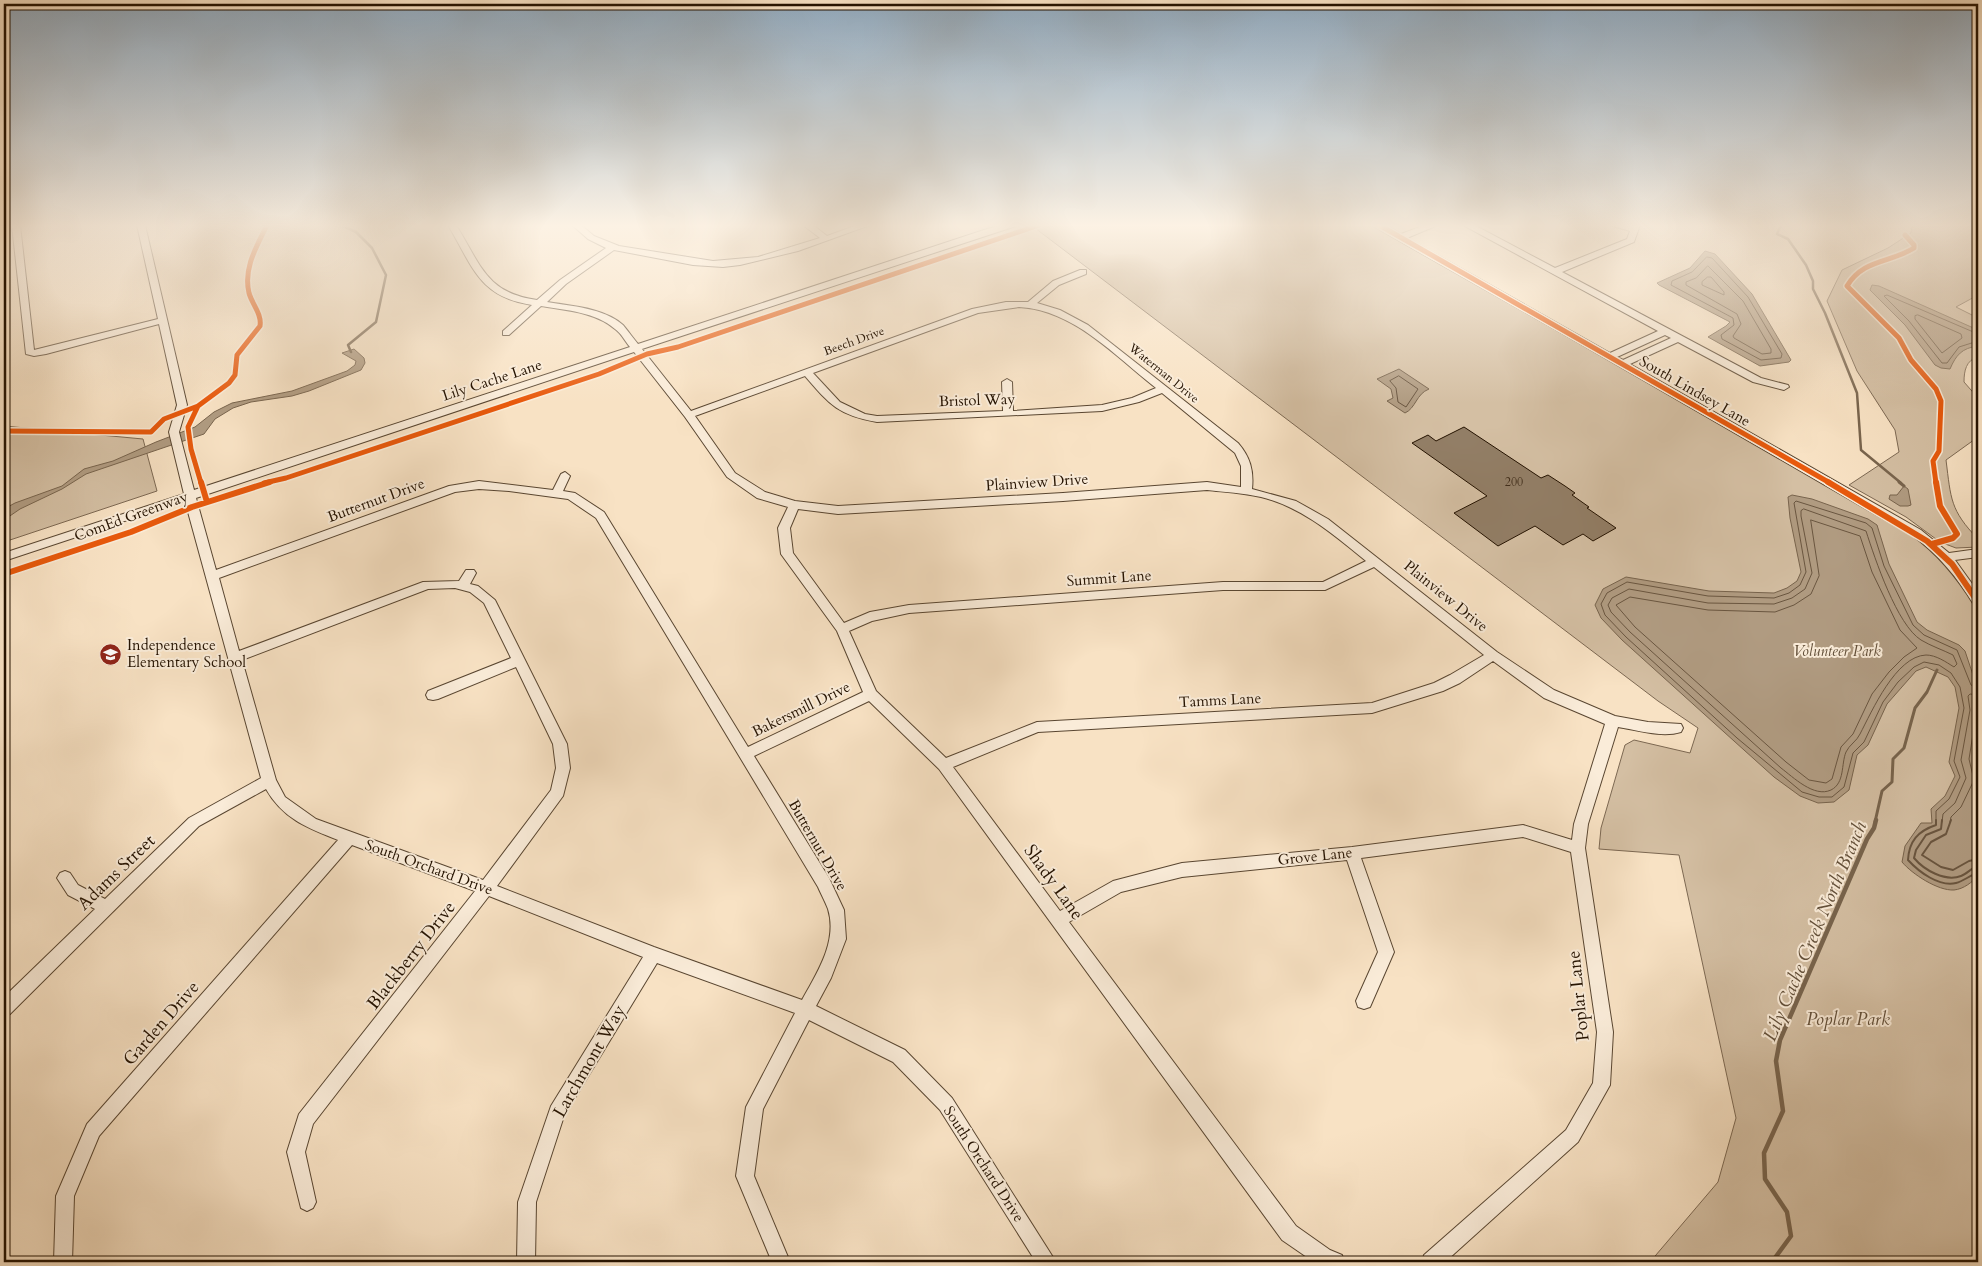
<svg xmlns="http://www.w3.org/2000/svg" width="1982" height="1266" viewBox="0 0 1982 1266" font-family="Cardo,serif">
<rect width="100%" height="100%" fill="#f8e2c4"/>
<filter id="stains"><feTurbulence type="fractalNoise" baseFrequency=".004" numOctaves="4"/><feColorMatrix values="0 0 0 0 .2 0 0 0 0 .09 0 0 0 0 .02 0 0 0 .5 -.17"/></filter>
<radialGradient id="worn" r=".72"><stop offset=".6" stop-color="#630" stop-opacity="0"/><stop offset="1" stop-color="#630" stop-opacity=".3"/></radialGradient>
<path fill="#d4bfa3" stroke="#7c6852" d="M1031,225h339l558,316 33,32 17,34v655h-328l68,-80 18,-64 -57,-263 -80,-6 2,-21 24,-83 9,-5 56,13 8,-25 -40,-27z
M1912,225h66v70l-22,12 22,11v39c-12,3 -14,14 -14,25l14,16v39l-32,23c5,39 4,50 32,79v8l-22,1 -16,-6 -34,-25 -57,-32 50,-33 -4,-22 -38,-59 -30,-70 15,-31 46,-22 23,-15z
M4,426l139,13 14,52 -153,51z"/>
<path fill="#b09b81" stroke="#78644d" d="M1705,251l10,3 37,40 39,66 -2,2 -29,4 -52,-29 18,-11 4,-4 -71,-37 -2,-2 33,-15z
M1872,285l7,1 99,44v16c-16,2 -22,9 -28,23l-9,-1 -6,-3 -30,-40 -35,-35z
M354,349l10,9 1,5 -4,7 -52,21 -17,5 -41,6 -18,6 -18,11 -11,15 -118,40 -24,15 -42,20 -16,11v-11l11,-6 47,-17 22,-17 29,-8 43,-19 39,-15 19,-15 18,-9 60,-12 55,-20 8,-6 1,-4 -14,-8z
M1399,369l30,20c-13,5 -13,19 -24,24l-18,-12 6,-3 -2,-9 -14,-10z
M1904,486l4,3 3,16 -3,1h-8l-11,-7 1,-4h7z
M1792,495l20,4 56,20 9,6 12,39 28,58 10,8 32,15 6,6 13,39v186c-6,6 -14,13 -24,14 -16,1 -42,-16 -52,-28l3,-16 16,-23h11l-1,-14 14,-13 10,-20 -6,-14 10,-54 -4,-21 -7,-10 -22,-10 -10,4 -29,33 -19,41 -11,10 -8,35 -15,12 -16,1 -18,-7 -26,-19 -40,-36 -112,-101 -21,-22 -6,-13 8,-16 23,-12 83,14 65,2 13,-5 10,-7 4,-9 -11,-54 -2,-21z"/>
<g fill="none" stroke-linecap="round" stroke-linejoin="round">
<path stroke="#6a5640" stroke-width="1" d="M1707,257l5,1 36,39 34,57 -1,4 -20,2 -39,-21 -1,-4 13,-10 -1,-7 -62,-33 1,-4 20,-9z
M1708,266l35,35 28,48v4l-9,1 -28,-16 -1,-2 8,-12 -4,-10 -51,-29v-3l10,-4z
M1708,277h3l13,15v3l-22,-10v-3z
M1918,315l43,19 1,4 -20,15 -27,-34v-3z
M1978,334l-91,-39 -3,1 25,25 33,42h5l12,-16 19,-6
M1399,376l19,13 -12,18 -8,-5 -2,-14 -6,-7z
M1804,509l62,22c9,28 31,94 55,109 10,6 22,10 32,15l4,9 -3,3c-8,-5 -18,-12 -28,-12 -30,1 -54,56 -66,79 -3,7 -11,11 -14,18 -5,12 -1,31 -15,38 -17,8 -38,-13 -50,-22l-151,-136 -19,-20 -3,-7 4,-7 17,-9 79,14 66,1 18,-6 13,-9 7,-16 -11,-57v-5z
M1811,520l49,16 12,36 28,58 17,18 -13,9 -15,15 -17,22 -19,40 -12,13 -9,32 -6,4 -17,-3 -23,-18 -151,-135 -19,-22 14,-8 78,13 67,2 19,-7 17,-11 8,-18z
M1936,822v-11l13,-12 11,-22 -6,-16 10,-53 -4,-21 -9,-14 -12,-8 -15,-3 -10,5 -16,15 -15,20 -19,40 -11,11 -9,34 -12,10h-13l-17,-5 -65,-54 -111,-101 -21,-22 -4,-11 6,-11 20,-11 81,14 66,2 15,-5 11,-8 6,-13 -12,-69 2,-2 70,22 6,5 12,38 29,59 11,10 33,15 14,35 7,4
M1942,822l1,-8 12,-11 11,-25 -5,-18 9,-50 -2,-14 2,-2 8,1
M1950,822l1,-5 10,-10 13,-27 -5,-21 9,-56"/>
<path stroke="#6a5640" stroke-width="2" d="M1936,820v5c-18,6 -27,16 -28,35 11,12 31,27 48,23 8,-2 14,-8 22,-10
M1942,820l-1,9 -15,6 -10,15 -2,8c10,12 31,24 47,18 6,-2 10,-8 17,-10
M1951,820l-5,14 -15,8 -9,13 19,12 12,3 16,-9 9,-2"/>
<path stroke="#78644d" stroke-width="2.5" d="M341,225l15,7 16,16 14,27 -10,47 -28,23 3,7
M1781,225l-4,9 11,5 18,26 7,16v8l12,24 32,80 4,57 40,33"/>
<path stroke="#78644d" stroke-width="3" d="M1899,482l5,4
M1875,822l7,-31 10,-9 1,-23 11,-11 11,-40 12,-16 10,-22"/>
<path stroke="#78644d" stroke-width="4.5" d="M1772,1262l19,-26 -4,-24 -22,-33 -1,-26 19,-42 -7,-50 4,-21 87,-201 7,-11 2,-8"/>
</g>
<path fill="#927e66" stroke="#241200" d="M1464,427l77,51 7,-3 17,11 10,7 -3,2 17,12 -2,1 29,20 -23,13 -10,-7 -20,11 -28,-19 -37,20 -44,-33 33,-17 -75,-53 16,-8 8,6z"/>
<g fill="none" stroke-linecap="round" stroke-linejoin="round">
<defs>
<path id="minor" d="M12,225h8l14,125 124,-31 -21,-94h8l42,180 -8,27 15,58 436,-143c-5,-6 -9,-14 -15,-18 -19,-17 -50,-19 -74,-23l-32,29h-6v-4l29,-26c-53,-8 -59,-38 -84,-80h8c25,40 30,68 81,75l23,-20 46,-32 -18,-9 -16,-14h9l13,11 25,10 94,15 45,-4 62,-19 -17,-13h10l14,11 30,-11h13l-72,26 -58,14 -17,2 -30,-2 -79,-15 -48,34 -19,18c24,4 57,6 76,23 5,6 10,13 15,19l349,-115 16,-4h16l-377,124 49,62 281,-102 34,-7h22l25,-21 27,-11h6v4l-27,11 -22,18 23,7 28,15 150,118c12,14 16,27 14,46l44,12 32,18 169,133 57,38 61,26 33,6 33,2 2,4 -2,4c-19,6 -44,-2 -63,-5l-30,97 -3,24 28,184 -3,53 -32,57 -133,120h-23l2,-7 142,-125 27,-47 4,-51 -26,-180 -48,-15 -162,21 33,94 -24,55 -6,2 -6,-2 -2,-6 22,-49 -31,-92 -165,17 -61,15 -52,30 227,304 34,24 12,5 2,7h-30l-32,-22 -343,-471 -70,-68 -115,55 75,122 15,32 2,29 -15,39 -15,28 89,44 47,48 104,164h-20l-96,-152 -47,-48 -84,-42 -46,89 -9,67 36,86h-18l-36,-86 10,-69 49,-94 -138,-50 -93,153 -28,86 -1,60h-18l1,-60 33,-96 92,-149 -154,-61 -176,228 -8,28 11,50 -3,6 -6,3 -6,-3 -14,-56 12,-38 176,-223 -123,-46 -253,291 -25,60 -2,66h-18l2,-66 31,-72 251,-284c-30,-12 -55,-21 -72,-51l-67,37 -189,188 -6,2v-19l91,-88 -27,-14 -11,-17 3,-5 5,-2 5,2 8,12 27,14 84,-81 72,-40 -76,-277 -181,60v-8l180,-59 -15,-62 8,-27 -18,-81 -113,30 -12,2 -8,-2zM1019,307c55,3 96,49 137,81l-24,10 -30,7 -89,6 -1,-29 -5,-3 -5,3 1,29 -126,5 -12,-2 -25,-12 -27,-29 165,-60zM634,352l51,65 42,60 30,21 31,9 -10,21 3,26 56,77 26,61 -115,55 -144,-235 -29,-19 -12,-2 7,-15 -5,-4 -4,2 -8,16 -74,-9 -30,5 -233,84 -20,-72zM805,376c25,29 33,39 72,46l225,-11 37,-9 23,-9 73,60 6,13v21l-34,-5 -144,11 -225,13 -43,-5 -30,-9 -30,-19 -40,-57zM479,489l30,2 59,8 28,19 222,369c3,7 7,14 10,22 10,32 -11,64 -26,91l-148,-53 -157,-61 66,-90 7,-28 -3,-24 -72,-144 -17,-14 -8,-2 6,-11 -2,-3h-8l-7,11 -36,1 -184,69 -20,-73 236,-86zM1207,490c18,2 36,3 54,7 41,10 73,38 105,64l-43,21h-100l-314,23 -39,7 -26,11 -51,-70 -3,-25 8,-19 40,5 225,-13zM1374,567l110,88 -34,20 -16,8 -62,20 -335,19 -91,36 -70,-67 -27,-60 23,-10 37,-8 314,-23h102zM455,588l15,4 14,11 27,55 -83,33 -2,4 2,4 5,1 5,-1 78,-32 37,77 3,24 -5,22 -68,90 -167,-61 -31,-22 -9,-17 -34,-120 186,-71zM1493,661l51,37 61,26 -31,100 -2,16 -49,-15 -171,22 -170,16 -69,18 -53,30 -107,-144 85,-35 334,-19 71,-22 17,-8z
M1375,225h11l15,9 24,-9h13l-31,13 203,115 48,-22 -195,-106h11l81,43 72,-29 3,-8 -20,-6h30l-6,17 -72,30 199,106 27,7 1,2 -5,3 -31,-8 -75,-40 -48,22 291,166 28,23 29,-4v8l-23,3 23,32v14l-4,-1c-17,-28 -35,-50 -61,-69zM1665,335l6,3 -48,22 -6,-3z"/>
</defs>
<use href="#minor" stroke="#594631" stroke-width="2"/>
<use href="#minor" fill="#faecd9" fill-rule="evenodd"/>
<defs>
<path id="cycleway-far1" d="M1379,225l451,258
M1905,235l9,10v3c-24,15 -51,11 -67,38l52,52 12,22 25,29 5,12 -2,50 -6,10 3,22
M198,406l-10,21 3,22 10,34
M4,431l147,1 13,-13 34,-13 31,-23 6,-8 2,-20 23,-29c2,-12 -8,-22 -11,-33 -6,-25 8,-47 18,-68
M264,483l22,-5 313,-104 48,-20 31,-7 361,-122"/>
<path id="cycleway" d="M201,482l6,20
M1828,482l99,59 25,23 26,38
M1932,544l21,-6 4,-4 -17,-28 -4,-24
M4,574l127,-42 61,-25 78,-25"/>
</defs>
<use href="#cycleway-far1" stroke="#faecd9" stroke-width="8"/>
<use href="#cycleway" stroke="#faecd9" stroke-width="9"/>
<use href="#cycleway-far1" stroke="#e8590c" stroke-width="5"/>
<use href="#cycleway" stroke="#e8590c" stroke-width="6"/>
</g>
<linearGradient id="sky" x2="0" y2="1"><stop stop-color="#91aabf"/><stop offset="0.56" stop-color="#fcf2e4"/><stop offset="1" stop-color="#fcf2e4" stop-opacity="0"/></linearGradient>
<rect width="1982" height="403" fill="url(#sky)"/>
<defs>
<symbol id="school-disc" viewBox="-11 -11 22 22"><circle r="9.5" fill="#8f2418" stroke="#faecd9"/><path d="M0-5L7-2L0 1L-7-2ZM-4 1L0 2.5L4 1V4Q0 6-4 4Z" fill="#fff"/></symbol>
</defs>
<g fill-rule="evenodd">
<use href="#school-disc" x="98" y="642" width="25" height="25"/>
</g>
<g text-anchor="middle" stroke-width="4" stroke-linejoin="round" paint-order="stroke">
<g font-size="12" fill="#241200" stroke="#faecd9">
<text transform="translate(854 341) rotate(-20)" y="4">Beech Drive</text>
<text transform="translate(1164 373) rotate(39)" y="4">Waterman Drive</text>
</g>
<g font-size="12" fill="#402d1a">
<text x="1514" y="486">200</text>
</g>
<g font-size="15" fill="#241200" stroke="#faecd9">
<text transform="translate(492 380) rotate(-18)" y="5">Lily Cache Lane</text>
<text transform="translate(1695 391) rotate(30)" y="5">South Lindsey Lane</text>
<text transform="translate(977 400) rotate(-2)" y="5">Bristol Way</text>
<text transform="translate(1037 482) rotate(-4)" y="5">Plainview Drive</text>
<text transform="translate(376 500) rotate(-20)" y="5">Butternut Drive</text>
<text transform="translate(131 516) rotate(-20)" y="5">ComEd Greenway</text>
<text transform="translate(1109 578) rotate(-4)" y="5">Summit Lane</text>
<text transform="translate(1446 596) rotate(39)" y="5">Plainview Drive</text>
<text transform="translate(1220 700) rotate(-3)" y="5">Tamms Lane</text>
<text transform="translate(801 709) rotate(-26)" y="5">Bakersmill Drive</text>
<text transform="translate(818 845) rotate(60)" y="5">Butternut Drive</text>
<text transform="translate(1315 856) rotate(-6)" y="5">Grove Lane</text>
<text transform="translate(429 867) rotate(20)" y="5">South Orchard Drive</text>
<text transform="translate(984 1164) rotate(57)" y="5">South Orchard Drive</text>
</g>
<g font-size="15" fill="#241200" stroke="#faecd9" text-anchor="start">
<text x="127" y="650">Independence<tspan x="127" dy="17">Elementary School</tspan></text>
</g>
<g font-size="15" font-style="italic" fill="#624f39" stroke="#faecd9">
<text x="1837" y="656">Volunteer Park</text>
</g>
<g font-size="18" fill="#241200" stroke="#faecd9">
<text transform="translate(116 872) rotate(-44)" y="6">Adams Street</text>
<text transform="translate(1054 882) rotate(54)" y="6">Shady Lane</text>
<text transform="translate(411 955) rotate(-52)" y="6">Blackberry Drive</text>
<text transform="translate(1578 996) rotate(-96)" y="6">Poplar Lane</text>
<text transform="translate(161 1023) rotate(-49)" y="6">Garden Drive</text>
<text transform="translate(589 1061) rotate(-60)" y="6">Larchmont Way</text>
</g>
<g font-size="18" font-style="italic" fill="#624f39" stroke="#faecd9">
<text x="1848" y="1025">Poplar Park</text>
</g>
<g font-size="19" font-style="italic" fill="#63503a" stroke="#faecd9">
<text transform="translate(1814 931) rotate(-67)" y="7">Lily Cache Creek North Branch</text>
</g>
</g>
<rect width="1982" height="1266" fill="none" stroke="#f8e2c4" stroke-width="20"/>
<rect x="5" y="5" width="1972" height="1256" fill="none" stroke="#241200" stroke-width="2.5"/>
<rect x="10" y="10" width="1962" height="1246" fill="none" stroke="#241200"/>
<rect width="100%" height="100%" filter="url(#stains)"/>
<rect width="100%" height="100%" fill="url(#worn)"/>
</svg>
